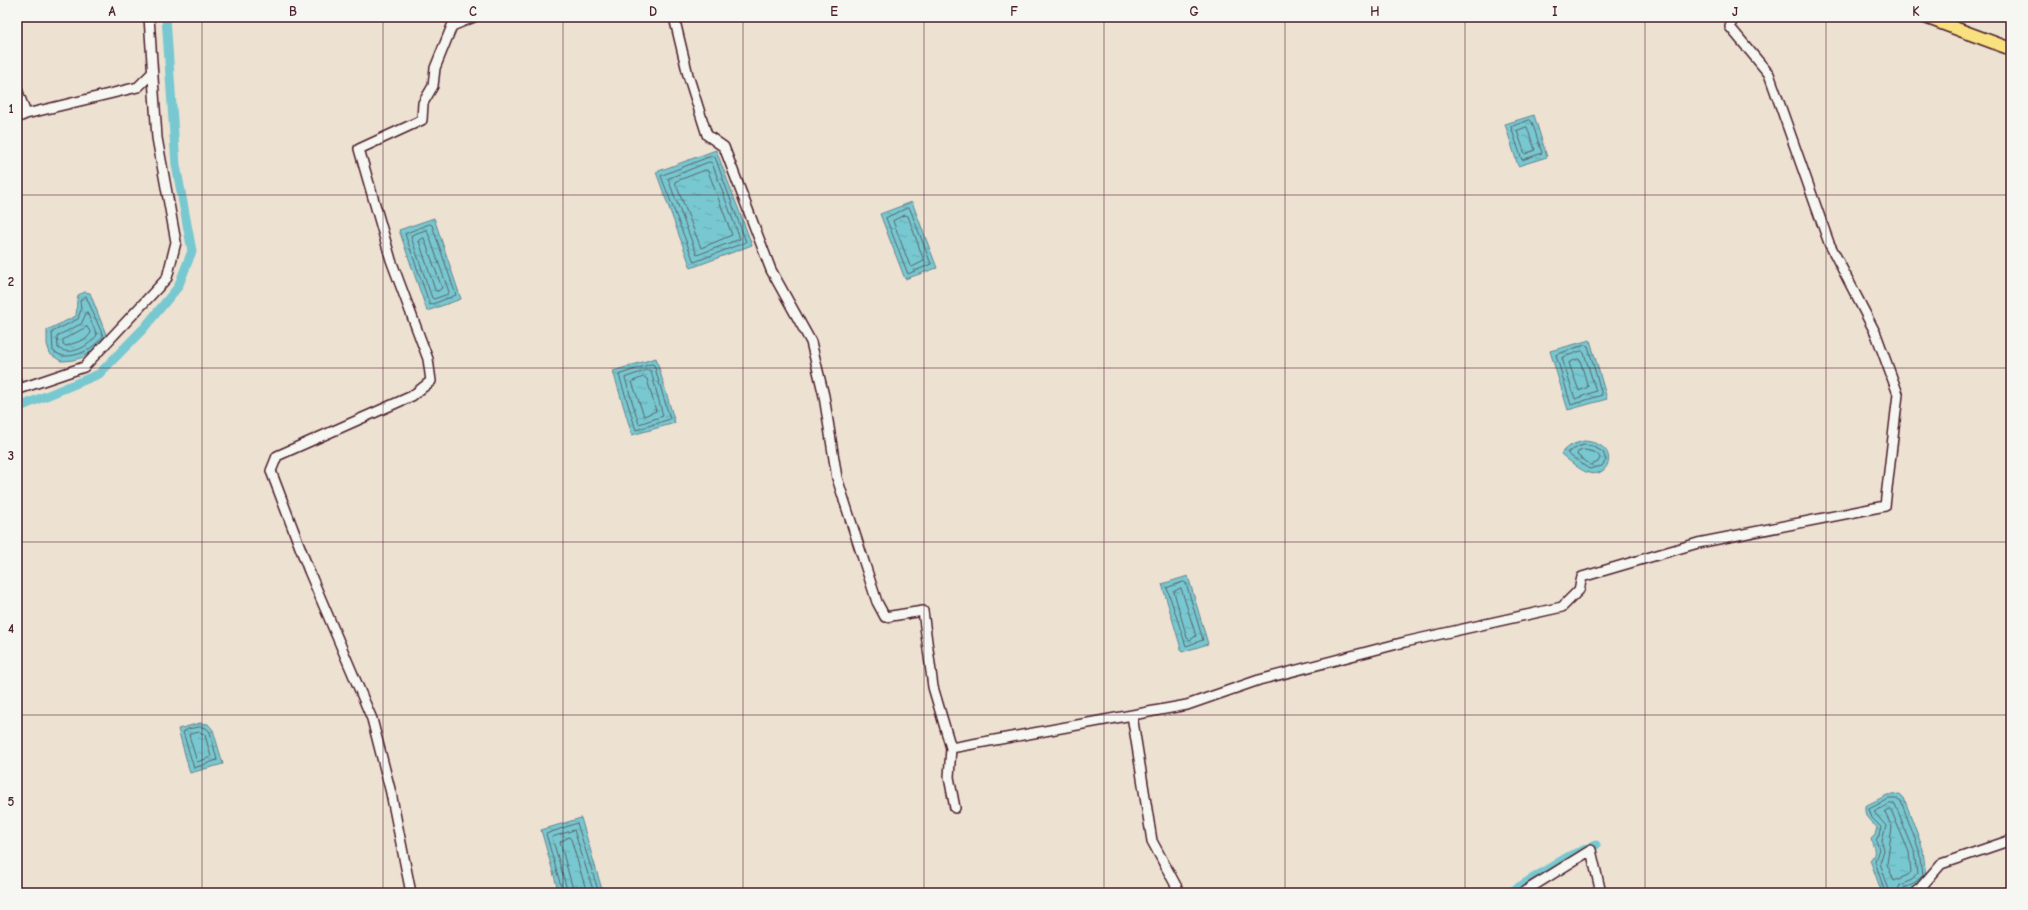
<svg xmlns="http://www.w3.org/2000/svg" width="2028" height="910" viewBox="0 0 2028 910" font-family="'Comic Neue',sans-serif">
<defs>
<pattern id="water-ripples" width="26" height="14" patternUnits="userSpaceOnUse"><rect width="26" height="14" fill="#77c8d0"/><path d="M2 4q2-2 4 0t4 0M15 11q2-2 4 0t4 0" fill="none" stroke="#68abb3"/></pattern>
</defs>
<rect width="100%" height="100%" fill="#ede1d2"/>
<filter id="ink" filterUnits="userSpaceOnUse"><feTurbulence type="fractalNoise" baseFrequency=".025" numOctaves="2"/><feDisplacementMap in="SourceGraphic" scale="8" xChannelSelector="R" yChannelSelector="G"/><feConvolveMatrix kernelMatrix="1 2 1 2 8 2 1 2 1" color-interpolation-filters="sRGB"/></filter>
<g filter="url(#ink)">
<path fill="url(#water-ripples)" stroke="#65848e" d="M1534,115l13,42 -29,9 -13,-42z
M716,150l36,95 -61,23 -35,-96z
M912,202l25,66 -32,11 -25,-65z
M434,218l27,81 -34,12 -28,-81z
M85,292l5,1 17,44c-13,16 -25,24 -46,24l-11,-7 -3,-10v-14l29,-14c1,-7 0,-14 2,-21z
M1590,340l17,59 -39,11 -18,-59z
M656,358l19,65 -43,12 -19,-64z
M1584,441c38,3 26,38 5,32 -7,-1 -22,-14 -28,-19 4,-8 15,-11 23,-13z
M1188,576l20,68 -26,8 -20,-68z
M200,723l8,1 5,6 10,34 -33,9 -12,-44z
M1900,794l4,4 19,51 3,29c-14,15 -24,15 -44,15l-12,-33c8,-8 3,-12 1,-21l4,-4 2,-8c-8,-6 -13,-11 -12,-21l22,-11z
M581,818l22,75h-44l-18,-63z"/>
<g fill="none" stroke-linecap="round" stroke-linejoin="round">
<path stroke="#5c636d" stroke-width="1" d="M1530,120l2,2 10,31 -20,7 -11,-33z
M1527,127l8,23 -10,4 -8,-23z
M712,156l3,1 31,85 -52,20 -33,-86z
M709,162l3,1 28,76 -43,16 -29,-76z
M706,170l2,1 24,64 -31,13 -26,-66z
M908,208l2,1 21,55 -23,10 -22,-56z
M905,215l3,1 16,45 -12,6 -2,-1 -17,-45z
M430,224l2,1 24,70 -26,10 -25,-71z
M427,230l22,62 -1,2 -14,5 -2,-1 -21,-61 1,-2z
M424,238l18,50 -4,3 -3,-1 -16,-49z
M86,296l17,40c-10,13 -24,21 -41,20l-9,-5 -1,-19 26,-13 3,-10 -1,-8z
M87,312l10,23c-8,11 -26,22 -39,13l-1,-12 24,-12z
M87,327l4,6 -5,6 -20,7 -3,-2v-4z
M1585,345l3,1 14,49 -31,10 -15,-50z
M1582,351l2,2 12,38 -21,8 -13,-41z
M1578,359l2,1 8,27 -9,4 -10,-28z
M652,364l2,1 16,54 -34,11 -17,-55z
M648,370l3,1 12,45 -24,8 -14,-46z
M644,377l3,2 9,32 -12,5 -12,-34z
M1584,445l8,1 11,6 3,8 -4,6 -13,3 -21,-15v-2z
M1585,450c6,1 14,3 15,8l-2,4 -7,3 -14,-10 1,-3z
M1184,582l2,1 17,57 -17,6 -19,-58z
M1181,588l15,48 -6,4 -3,-2 -13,-46z
M200,727l6,1 4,4 7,28 -23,8 -11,-36 5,-3z
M200,732l5,3 6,22 -14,5 -8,-27z
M1891,810l18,42 2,20 -3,3 -14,6 -7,-17 5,-37 -7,-14z
M563,893l-17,-59 31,-11 22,70
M568,893l-16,-56 22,-7 20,63
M574,893l-14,-51 9,-5 2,2 16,54
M1885,893l-10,-32 4,-12 -3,-9 3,-4 2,-9 -9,-9 -3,-9 19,-10h10l3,2 18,49 3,26 -8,8 -10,4 -2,5
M1890,893l-10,-30 4,-13 -2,-9 4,-15 -12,-14 15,-8h6l19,47 3,23 -5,6 -12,5 -3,8"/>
<path stroke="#77c8d0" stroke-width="9" d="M17,408l82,-34 45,-46 34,-41 14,-36 -16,-86 -10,-148
M1509,893l60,-37 27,-11"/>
<defs>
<path id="minor" d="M674,17l14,58 19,60 17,12 47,123 40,72 13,54 13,82 40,124 8,15 38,-6 10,76 18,61 236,-43 72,-25 146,-38 157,-35 17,-17 3,-13 116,-34 187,-37 13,-112 -22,-60 -47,-91 -60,-169 -39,-47 3,-10
M17,89l9,25
M17,118l9,-4 112,-27 14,-14
M17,383l2,6 65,-22 83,-89 9,-36 -19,-104 -8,-121
M1132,715l20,126 28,52
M951,748l-2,29 6,31
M411,893l-20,-100 -19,-74 -63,-148 -38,-100 6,-15 135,-60 19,-15 -3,-22 -37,-99 -32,-111 63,-29 1,-17 10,-17 2,-18 17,-42 22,-9
M1522,893l69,-43 10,43
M1916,893l25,-29 70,-24"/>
<path id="major" d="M1925,17l86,32"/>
</defs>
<use href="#minor" stroke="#4a1f2b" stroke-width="12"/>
<use href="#major" stroke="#4a1f2b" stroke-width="15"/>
<use href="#minor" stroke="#f6f6f2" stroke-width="9"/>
<use href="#major" stroke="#fae180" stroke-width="12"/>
</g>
</g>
<path fill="none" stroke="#4a1f2b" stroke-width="1" stroke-opacity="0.55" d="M202,17v876M383,17v876M563,17v876M743,17v876M924,17v876M1104,17v876M1285,17v876M1465,17v876M1645,17v876M1826,17v876M17,195h1994M17,368h1994M17,542h1994M17,715h1994"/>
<rect width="2028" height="910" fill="none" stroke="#f6f6f2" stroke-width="44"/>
<rect x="22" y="22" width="1984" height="866" fill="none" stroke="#4a1f2b" stroke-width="1.5"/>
<g font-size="13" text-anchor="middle" font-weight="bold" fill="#4a1f2b">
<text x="112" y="16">A</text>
<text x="293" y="16">B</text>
<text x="473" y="16">C</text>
<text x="653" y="16">D</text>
<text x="834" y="16">E</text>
<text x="1014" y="16">F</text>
<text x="1194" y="16">G</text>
<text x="1375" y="16">H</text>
<text x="1555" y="16">I</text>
<text x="1735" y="16">J</text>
<text x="1916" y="16">K</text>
<text x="11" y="113">1</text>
<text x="11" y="286">2</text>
<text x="11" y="460">3</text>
<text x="11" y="633">4</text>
<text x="11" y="806">5</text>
</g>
</svg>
